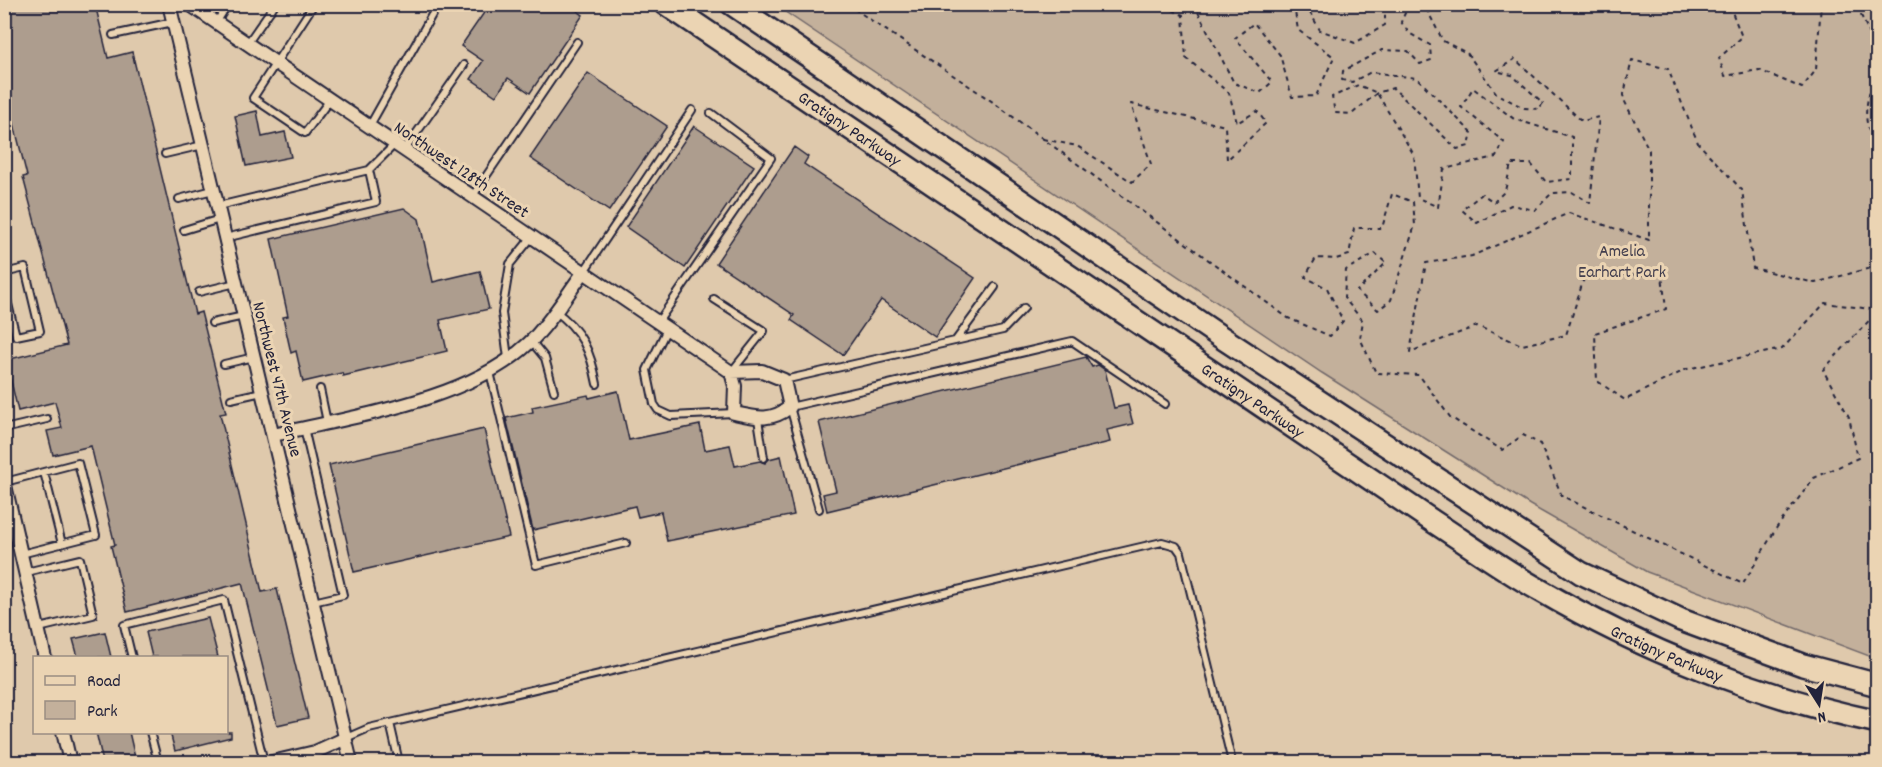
<svg xmlns="http://www.w3.org/2000/svg" width="1882" height="767" viewBox="0 0 1882 767" font-family="Dekko,sans-serif">
<rect width="100%" height="100%" fill="#dfc9ac"/>
<filter id="ink" filterUnits="userSpaceOnUse"><feTurbulence type="fractalNoise" baseFrequency=".0167" numOctaves="2"/><feDisplacementMap in="SourceGraphic" scale="12" xChannelSelector="R" yChannelSelector="G"/><feConvolveMatrix kernelMatrix="1 2 1 2 8 2 1 2 1" color-interpolation-filters="sRGB"/></filter>
<g filter="url(#ink)">
<path fill="#c3b09b" stroke="#72696b" stroke-width="1.5" d="M775,5h1102v654l-230,-87 -117,-67 -208,-132z"/>
<path fill="#ad9d8e" stroke="#22223b" stroke-width="1.5" d="M4,4h91l13,54 24,-6 63,262 6,-2 25,101 -6,1 42,178 15,-3 31,129 -31,7 -35,-142 -115,29 -16,-66 4,-1 -24,-99 -38,9 -6,-24 15,-3 -7,-26 -37,9 -12,-51 61,-15 -44,-168 4,-1 -23,-92z
M490,4h78l15,11 -53,78 -22,-15 -12,18 -25,-17 12,-18 -22,-15z
M588,73l79,53 -58,85 -79,-53z
M257,111l5,26 23,-5 6,25 -45,9 -11,-50z
M694,126l60,40 -69,102 -59,-41z
M794,147l14,10 -4,7 171,114 -40,59 -54,-37 -38,55 -52,-35 3,-5 -78,-52z
M404,208l15,11 14,63 47,-11 9,38 -49,11 7,31 -104,25 -1,-3 -39,9 -7,-31 -5,2 -8,-36 5,-1 -17,-77z
M1086,357l6,10 6,-2 7,5 9,38 14,-3 5,19 -26,6 3,12 -283,69 -4,-17 13,-3 -17,-69z
M618,391l11,49 71,-15 5,25 25,-5 5,21 25,-5 5,2 4,-4 12,-3 13,59 -127,26 -6,-29 -23,5 -3,-11 -102,24 -27,-112 27,-6 -1,-5 56,-12 1,3z
M484,429l25,108 -155,35 -25,-107z
M208,618l10,39h-66l-6,-25z
M105,632l6,25h-33l-5,-18z
M96,732h33l7,30h-33z
M170,732h61v5l-56,14z"/>
<g fill="none" stroke-linecap="round" stroke-linejoin="round">
<defs>
<path id="service" d="M314,4l-61,94 52,35 24,-32
M216,23l12,-19
M113,35l60,-13
M247,44l28,-40
M369,127l69,-123
M404,151l60,-86
M165,154l38,-9
M369,170l25,-25
M472,197l105,-155
M179,199l34,-9
M218,206l151,-36 7,32 -151,36
M184,230l36,-11
M4,273l21,-5 15,63 -24,5 -12,-48
M583,273l109,-163
M199,292l37,-9
M714,299l50,32 -32,40
M555,311c26,18 36,41 42,73
M658,322l113,-164 -60,-45
M212,323l32,-7
M667,329l-20,41 7,34 4,6 13,6 63,-3
M956,340l39,-53
M531,341l14,17 9,33
M508,358l-6,-45 8,-49 21,-26
M224,364l30,-7
M490,372l46,193 90,-22
M784,380l219,-50 21,-22
M320,389l7,33
M231,399l31,-7
M758,419l6,39
M304,428l39,167 -30,7
M4,429l43,-10
M44,472l18,72
M5,482l73,-19 18,72 -75,19
M819,509l-29,-102 282,-66 93,63
M26,572l54,-13 13,56 -54,13
M132,658l-8,-33 100,-25 40,162
M390,723l9,39
M150,732l8,30
M346,738l23,-10 793,-186 14,4 5,7 51,209"/>
<path id="minor" d="M169,4l182,758
M189,4l542,368 31,-1 22,9 6,27c-19,15 -33,11 -56,6l1,-27 -4,-14
M273,435c81,-19 195,-34 256,-92 21,-20 37,-47 54,-70
M4,481l41,177
M63,732l7,30
M272,762l43,-10 31,-14"/>
<g id="motorway">
<path id="s1" d="M666,4l768,518c34,22 68,47 104,67 104,61 221,108 340,133"/>
<path d="M732,4l489,333 360,236 100,47 122,45 75,20"/>
</g>
</defs>
<use href="#service" stroke="#22223b" stroke-width="10"/>
<use href="#minor" stroke="#22223b" stroke-width="16"/>
<use href="#motorway" stroke="#22223b" stroke-width="26"/>
<path stroke="#22223b" stroke-width="2" stroke-dasharray="4.5 4.5" stroke-linecap="butt" d="M847,4l143,96 298,218 42,18 13,-15 -16,-33 -22,-11 11,-19 20,1 13,-4 5,-27h28l10,-34 21,8 2,23 -24,75 -13,10 -21,-19 29,-28 -11,-10 -29,17 -2,28 19,23 -3,17 16,35 43,2 31,42 52,33 21,-15 17,9 22,52 181,88 34,-57 37,-49 44,-20 -9,-41 -26,-47 55,-59
M1194,4l40,79 26,10 12,-11 -37,-44 19,-15 26,32 12,42 24,-1 18,-39 -36,-27 -4,-24 8,-2
M1305,4l15,26 35,13 30,-18v-21
M1409,4l-8,18 8,11 21,12 1,15 -11,4 -12,-13 -26,-1 -39,21 -1,9 10,2 19,-10 46,6 55,55 -3,13 -12,3 -64,-61 -16,5 -25,21 -17,-1 -3,-16 26,-12 19,8 37,62 4,43 20,9 6,-38 52,-12 8,-15 -43,-35 12,-19 41,31 58,18v42l-26,3 -15,-18h-20l-6,27 -11,11 -12,-8 -20,16 15,13 34,-18 24,5 17,-17 20,-1 18,11 9,-86 -17,4 -67,-62 -19,12 16,4 31,28 -4,6 -15,-1 -27,-14 -30,-41 -24,-12 -19,-37
M1718,4l14,8 10,25 -23,21 6,18 34,-6 43,18 14,-18 5,-66
M1839,4l18,3 21,44
M1878,66c-8,24 -22,56 0,77
M1043,139l34,7 55,36 19,-18 -20,-60 94,22 2,34 39,-37 -9,-12 -20,12 -8,-30 -43,-35 -3,-43 -23,-11
M1878,266l-63,17 -62,-15 -11,-78 -44,-47 -30,-74 -36,-9 -9,38 26,52v90l-80,-27 -97,43 -46,7 -16,89 67,-26 45,19 44,-10 19,-60h77l4,34 -71,24 2,48 28,19 62,-31 95,-20 43,-46 53,7"/>
<use href="#service" stroke="#ebd4b3" stroke-width="6"/>
<use href="#minor" stroke="#ebd4b3" stroke-width="12"/>
<use href="#motorway" stroke="#ebd4b3" stroke-width="21"/>
</g>
</g>
<g text-anchor="middle" stroke-width="6" stroke-linejoin="round" paint-order="stroke">
<g font-size="18" fill="#22223b" stroke="#ebd4b3">
<text dy="6" stroke="none"><textPath href="#s1" startOffset="222">Gratigny Parkway</textPath></text>
<text transform="translate(462 169) rotate(34)" y="6">Northwest 128th Street</text>
<text transform="translate(278 379) rotate(76)" y="6">Northwest 47th Avenue</text>
<text dy="6" stroke="none"><textPath href="#s1" startOffset="708">Gratigny Parkway</textPath></text>
<text dy="6" stroke="none"><textPath href="#s1" startOffset="1194">Gratigny Parkway</textPath></text>
</g>
<g font-size="18" fill="#423e4e" stroke="#ebd4b3">
<text x="1622" y="256">Amelia<tspan x="1622" dy="21">Earhart Park</tspan></text>
</g>
</g>
<rect width="1882" height="767" fill="none" stroke="#ebd4b3" stroke-width="24"/>
<rect x="12" y="12" width="1858" height="743" fill="none" stroke="#22223b" stroke-width="2" filter="url(#ink)"/>
<rect x="33" y="656" width="195" height="78" fill="#ebd4b3" stroke="#9b8d83" stroke-width="1.5"/>
<rect x="45" y="676" width="30" height="9" fill="#ebd4b3" stroke="#9b8d83" stroke-width="1.5"/>
<text x="87" y="686" font-size="18" fill="#22223b">Road</text>
<rect x="45" y="701" width="30" height="18" fill="#c3b09b" stroke="#9b8d83" stroke-width="1.5"/>
<text x="87" y="716" font-size="18" fill="#22223b">Park</text>
<g transform="translate(1819 704) rotate(168)" stroke="#ebd4b3" stroke-width="4.5" paint-order="stroke">
<path d="M0-4.5L10 22L0 15L-10 22Z" fill="#22223b"/>
<text y="-9" font-size="16" font-weight="bold" text-anchor="middle" fill="#22223b">N</text>
</g>
</svg>
